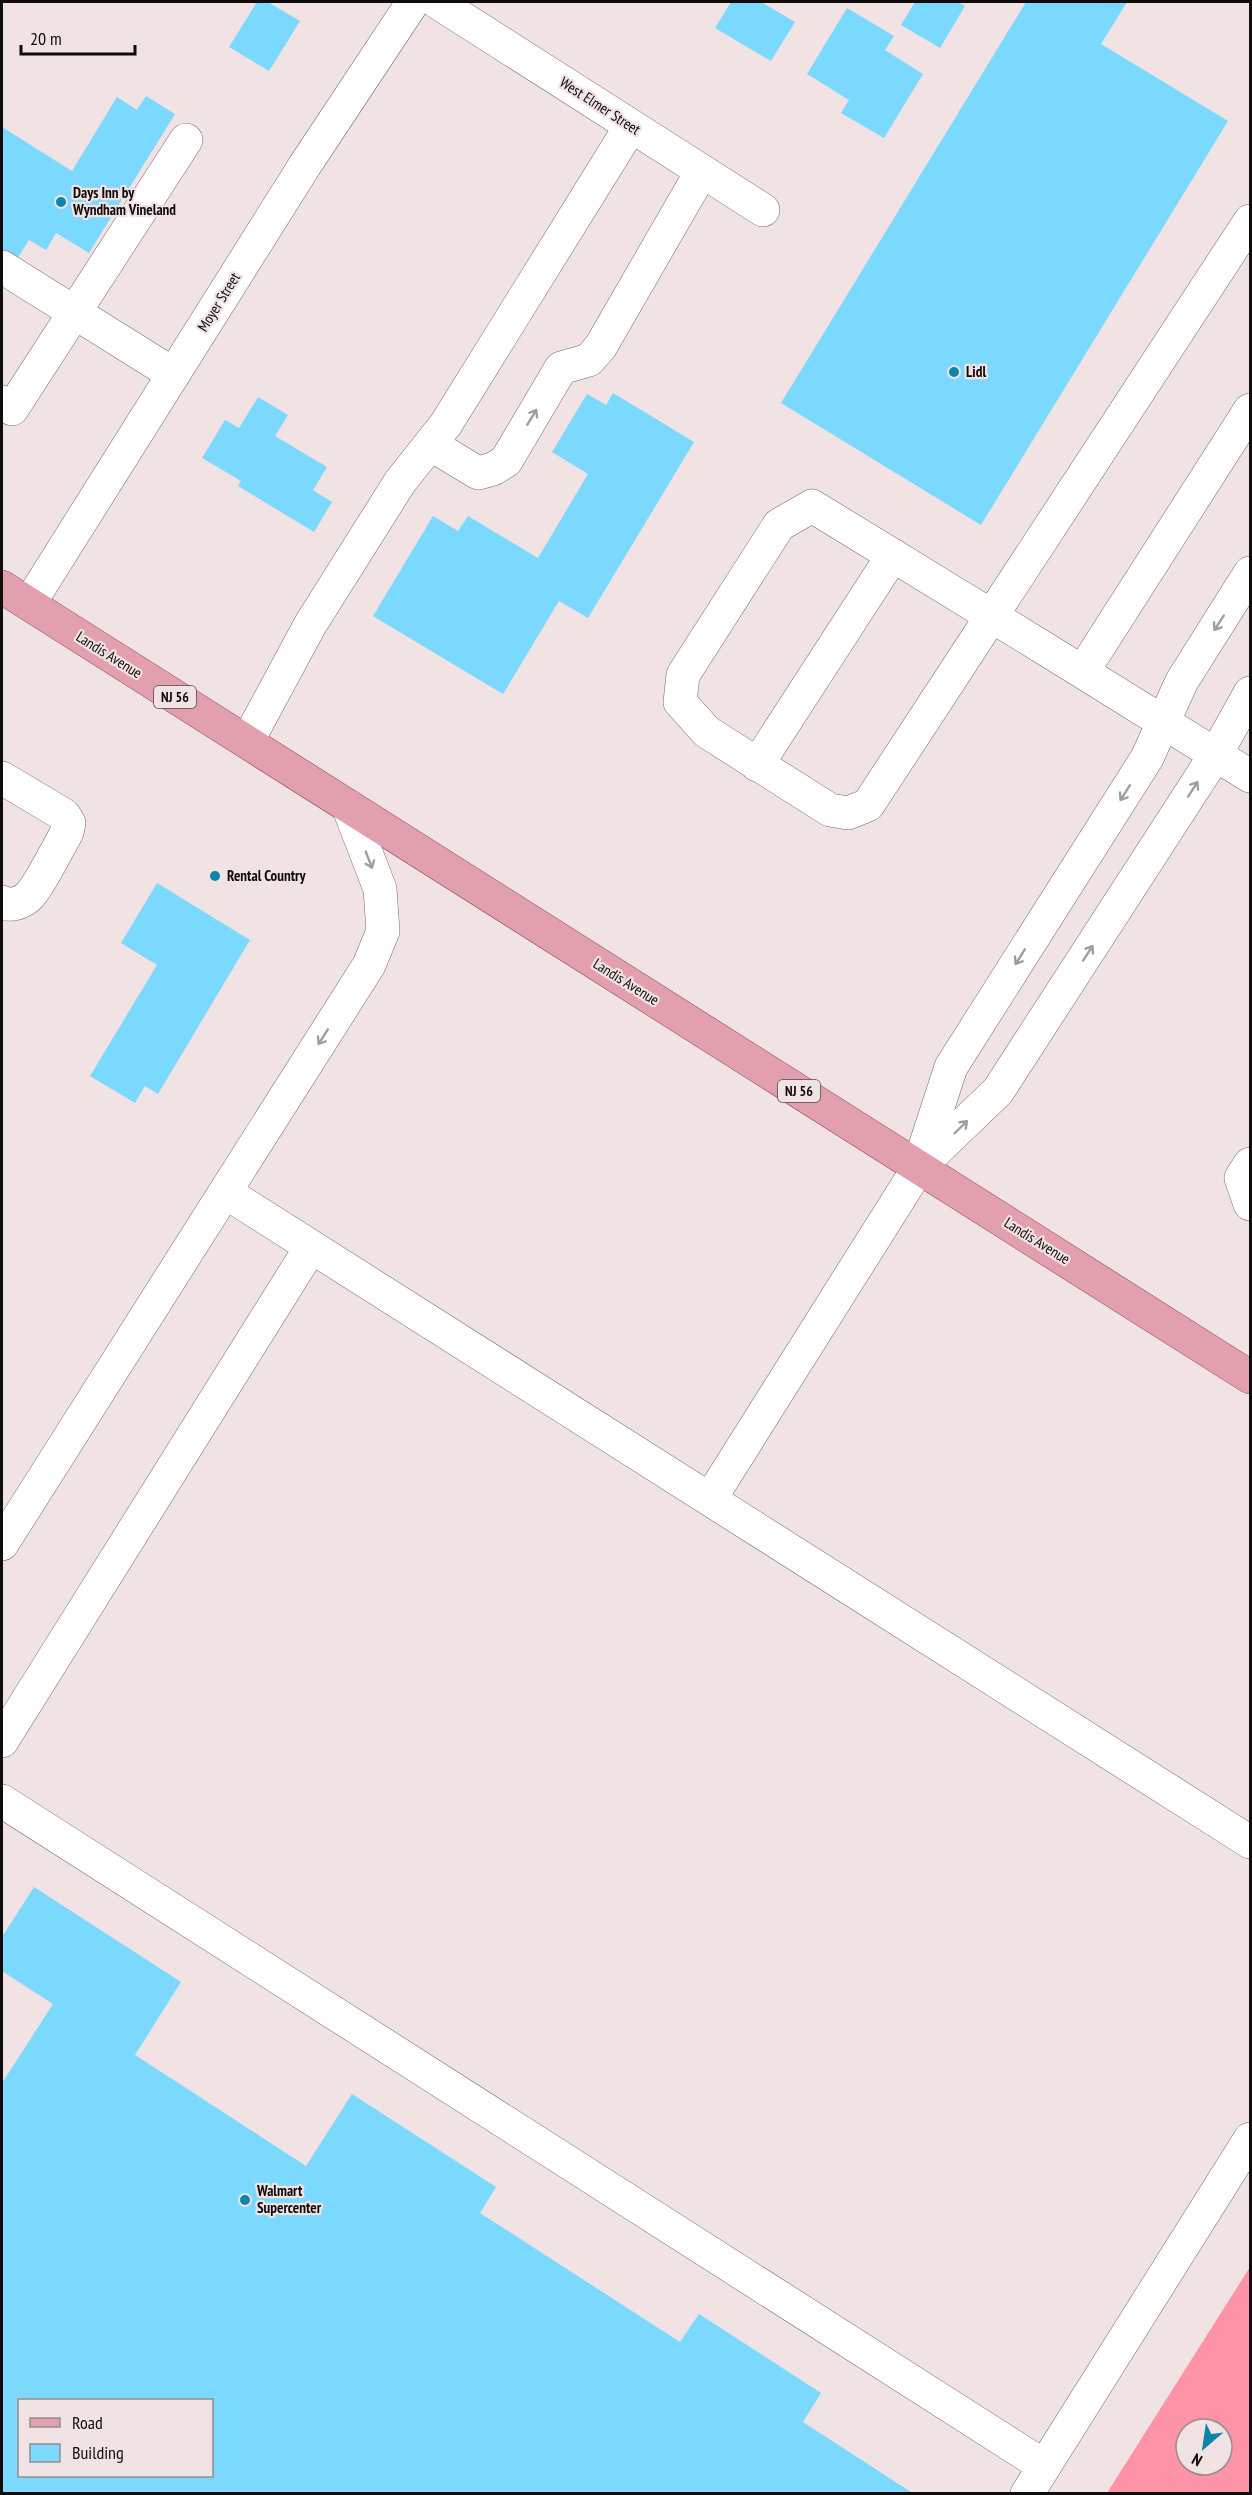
<svg xmlns="http://www.w3.org/2000/svg" width="1252" height="2495" viewBox="0 0 1252 2495" font-family="'PT Sans Narrow',sans-serif">
<rect width="100%" height="100%" fill="#f1e2e4"/>
<path fill="#fd93a6" fill-rule="evenodd" d="M1250,2267v226h-143zM1186,2429h36v36h-36z"/>
<path fill="#7bd8fe" fill-rule="evenodd" d="M257,2h11l32,19 -31,50 -40,-24z
M731,2h30l34,20 -24,39 -56,-33z
M915,2h43l7,4 -25,42 -39,-23z
M1026,2h101l-26,42 127,77 -247,404 -200,-122z
M847,8l47,28 -9,14 38,24 -39,64 -43,-25 8,-13 -42,-26z
M146,96l29,18 -86,139 -33,-20 -10,17 -17,-10 -20,32 -7,-5v-140l70,44 45,-74 20,13z
M613,393l81,49 -106,176 -29,-17 -56,93 -130,-78 60,-100 25,15 10,-15 70,42 50,-84 -36,-22 35,-58 19,11z
M258,397l30,18 -13,21 52,31 -14,23 19,12 -18,30 -76,-46 3,-5 -39,-23 23,-38 14,8z
M157,883l93,57 -92,154 -13,-8 -10,17 -45,-27 67,-111 -36,-22z
M34,1887l147,95 -46,73 171,111 46,-72 144,93 -16,26 200,129 19,-28 122,79 -18,29 111,72h-912v-411l51,-79 -51,-33v-34zM20,2400h192v76h-192z"/>
<g fill="none" stroke-linecap="round" stroke-linejoin="round">
<defs>
<path id="minor" d="M437,2l326,208
M1250,221l-382,584 -20,8 -18,-3 -123,-78 -27,-30 3,-27 96,-150 33,-19c146,89 293,179 438,270
M2,267l171,107
M2,402l10,7 174,-269
M430,444l48,29 15,-4 13,-8 55,-93 28,-8 12,-14 101,-175
M29,604l276,-439 108,-163
M1083,671l167,-261
M247,742l63,-117 90,-143 46,-58 185,-298
M757,765l136,-210
M2,778l62,37 5,8 -2,9c-8,14 -29,56 -39,65 -7,6 -19,10 -26,5
M1250,1164l-9,14 9,26
M919,1165l32,-98 196,-309 35,-77 68,-108
M225,1192l144,-227 14,-34 -3,-42 -32,-83
M710,1499l209,-332 79,-76 218,-337 34,-61
M2,1544l223,-352 1025,650
M2,1741l309,-494
M2,1801l1042,665
M1027,2494l223,-355"/>
<path id="major" d="M2,587l1248,790"/>
</defs>
<use href="#minor" stroke="#766a6b" stroke-width="34"/>
<use href="#major" stroke="#8c4251" stroke-width="34"/>
<use href="#minor" stroke="#fff" stroke-width="33"/>
<use href="#major" stroke="#e29fad" stroke-width="33"/>
</g>
<defs><path id="oneway-shaft" d="M-6 0H5M1.5-3L5.5 0L1.5 3" fill="none" stroke-width="1.6" stroke-linecap="round" stroke-linejoin="round" transform="scale(1.5)"/></defs>
<g stroke="#9f9e9e">
<use href="#oneway-shaft" transform="translate(532 417) rotate(-59)"/>
<use href="#oneway-shaft" transform="translate(1219 623) rotate(123)"/>
<use href="#oneway-shaft" transform="translate(1193 789) rotate(-57)"/>
<use href="#oneway-shaft" transform="translate(1125 793) rotate(122)"/>
<use href="#oneway-shaft" transform="translate(369 860) rotate(69)"/>
<use href="#oneway-shaft" transform="translate(1088 953) rotate(-57)"/>
<use href="#oneway-shaft" transform="translate(1020 957) rotate(122)"/>
<use href="#oneway-shaft" transform="translate(323 1037) rotate(122)"/>
<use href="#oneway-shaft" transform="translate(961 1127) rotate(-44)"/>
</g>
<g fill="#0b85a9" stroke="#f1e2e4" stroke-width="2">
<circle cx="61" cy="202" r="6"/>
<circle cx="954" cy="372" r="6"/>
<circle cx="215" cy="876" r="6"/>
<circle cx="245" cy="2200" r="6"/>
</g>
<g text-anchor="middle" stroke-width="4.5" stroke-linejoin="round" paint-order="stroke">
<g fill="#f1e2e4" stroke="#544c4d" stroke-width="1.5">
<rect x="154" y="686" width="42" height="22" rx="4.5"/>
<rect x="778" y="1080" width="42" height="22" rx="4.5"/>
</g>
<g font-size="14" font-weight="bold" fill="#100c0c">
<text x="175" y="702">NJ 56</text>
<text x="799" y="1096">NJ 56</text>
</g>
<g font-size="15" fill="#100c0c" stroke="#f1e2e4">
<text transform="translate(600 106) rotate(33)" y="5">West Elmer Street</text>
<text transform="translate(219 302) rotate(-58)" y="5">Moyer Street</text>
<text transform="translate(109 655) rotate(32)" y="5">Landis Avenue</text>
<text transform="translate(626 982) rotate(32)" y="5">Landis Avenue</text>
<text transform="translate(1037 1241) rotate(32)" y="5">Landis Avenue</text>
</g>
<g font-size="15" font-weight="bold" fill="#100c0c" stroke="#f1e2e4" text-anchor="start">
<text x="73" y="198">Days Inn by<tspan x="73" dy="17">Wyndham Vineland</tspan></text>
<text x="966" y="377">Lidl</text>
<text x="227" y="881">Rental Country</text>
<text x="257" y="2196">Walmart<tspan x="257" dy="17">Supercenter</tspan></text>
</g>
</g>
<rect width="1252" height="2495" fill="none" stroke="#100c0c" stroke-width="6"/>
<rect x="18" y="2399" width="195" height="78" fill="#f1e2e4" stroke="#978c8e" stroke-width="1.5"/>
<rect x="30" y="2418" width="30" height="9" fill="#e29fad" stroke="#978c8e" stroke-width="1.5"/>
<text x="72" y="2429" font-size="18" fill="#100c0c">Road</text>
<rect x="30" y="2444" width="30" height="18" fill="#7bd8fe" stroke="#978c8e" stroke-width="1.5"/>
<text x="72" y="2459" font-size="18" fill="#100c0c">Building</text>
<g transform="translate(1204 2447) rotate(209)"><circle r="28" fill="#f1e2e4" stroke="#978c8e" stroke-width="1.5"/>
<path d="M0-4.5L10 22L0 15L-10 22Z" fill="#0b85a9"/>
<text y="-9" font-size="16" font-weight="bold" text-anchor="middle" fill="#100c0c">N</text>
</g>
<path d="M21 45v9h114v-9" fill="none" stroke="#100c0c" stroke-width="3"/>
<text x="30" y="45" font-size="18" fill="#100c0c" stroke="#f1e2e4" stroke-width="4.5" paint-order="stroke">20 m</text>
</svg>
